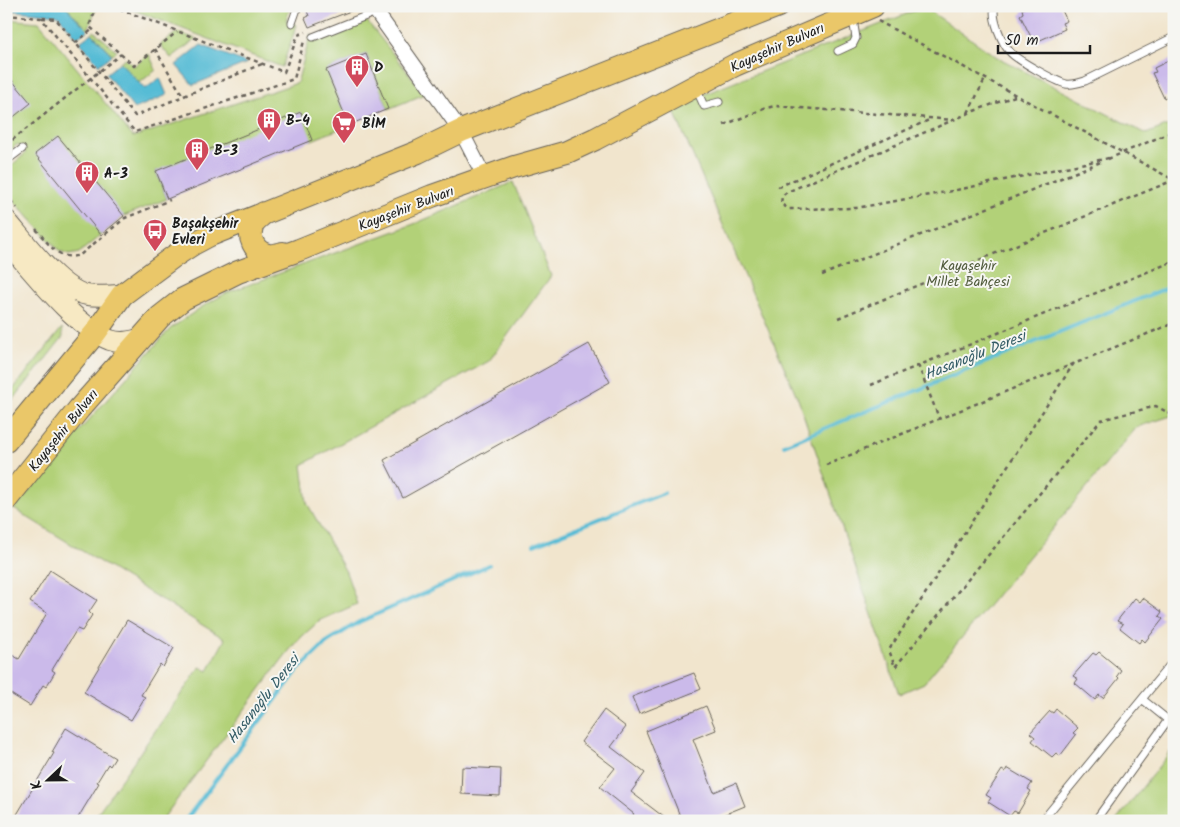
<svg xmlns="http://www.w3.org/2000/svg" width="1180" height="827" viewBox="0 0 1180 827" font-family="Kalam,sans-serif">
<rect width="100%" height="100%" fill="#f6f6f2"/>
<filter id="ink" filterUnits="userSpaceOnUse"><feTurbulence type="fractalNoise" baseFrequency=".02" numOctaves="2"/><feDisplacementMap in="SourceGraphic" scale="10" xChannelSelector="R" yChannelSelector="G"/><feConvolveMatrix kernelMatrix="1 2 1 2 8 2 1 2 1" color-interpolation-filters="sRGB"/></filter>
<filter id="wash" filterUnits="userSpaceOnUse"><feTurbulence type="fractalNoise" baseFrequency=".0096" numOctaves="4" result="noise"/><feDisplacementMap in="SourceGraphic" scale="20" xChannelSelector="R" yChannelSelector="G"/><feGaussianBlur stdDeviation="1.12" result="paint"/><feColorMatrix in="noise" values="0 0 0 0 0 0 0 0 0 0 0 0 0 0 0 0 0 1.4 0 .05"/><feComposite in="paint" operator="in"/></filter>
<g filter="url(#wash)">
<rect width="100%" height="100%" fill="#f1e5cd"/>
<path fill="#b2d178" stroke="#67764a" d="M65,6h32l-9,24z
M123,6h168l-5,14 11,5 -15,42z
M924,7l73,50 149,77 28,-11v292l-37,12 -213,256 -25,11 -101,-295 -126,-292z
M6,19l33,3 94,115 164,-54 14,-50 5,9 51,-21 58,73 -37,15 -22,-55 -39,16 22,55 -37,15 -156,31 11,28 -43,17 -45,37 -10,2 -9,-3 -54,-60v-22l20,-17 -8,-9 -12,9z
M94,31l23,20 -5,4 -20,-22z
M177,32l19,7 -25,19 -11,-13z
M149,54l7,16 -17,13 -19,-21 5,-4 9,8z
M513,182l38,94 -62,85 -187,104 5,38 39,69 11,32 -38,17 -23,21 -15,19 -120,160h-69l108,-154 8,4 17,-32 -211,-130 57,-69 99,-111 30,-21 26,-15 188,-69z
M62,328l1,9 -57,72v-18l4,2z
M1174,746v75h-58l58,-74z"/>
<path fill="#57bcd5" stroke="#3a6c78" d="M6,6h59l23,24 -11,8 -19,-23 -52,-5z
M92,33l20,22 -13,10 -19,-23z
M201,45l46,18 -54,22 -17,-20z
M120,62l25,27 15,-11 7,17 -33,14 -28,-35z"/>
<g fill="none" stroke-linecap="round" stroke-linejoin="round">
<path stroke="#57bcd5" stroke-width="4" d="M784,445l390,-160
M534,545l130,-52
M185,821l113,-151 29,-28 32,-20 130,-57"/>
</g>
<g id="blocks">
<path fill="#cbbaea" d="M319,6h42v1l-52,20 -4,-9 4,-2 -2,-5z
M1028,6h32l7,15 -5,2 3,6 -27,12 -2,-4 -4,2 -12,-24 3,-2 -1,-4z
M366,54l22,55 -39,16 -23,-55z
M1174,58v35l-10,5 -12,-25 4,-1 -2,-4z
M6,73l25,30 -25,20z
M301,112l11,28 -145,59 -11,-28z
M58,136l66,80 -23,19 -66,-81z
M589,344l21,38 -207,116 -19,-38z
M50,570l47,30 -8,12 3,3 -10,16 -5,-2 -25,41 3,2 -9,15 -3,-2 -13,21 -24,-15v-40l13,8 28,-46 -17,-11z
M1135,598l5,4 3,-4 19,14 -3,4 4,3 -18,23 -3,-3 -3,4 -19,-15 3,-4 -6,-3z
M127,620l47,28 -11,19 -3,-3 -19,31 4,2 -14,23 -47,-28z
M1099,652l22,18 -4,6 2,2 -16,20 -4,-3 -4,5 -20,-17 3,-4 -5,-3 20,-23 3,2z
M694,673l7,16 -2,1 -60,24 -7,-17z
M706,706l10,24 -23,9 21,53 22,-9 9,23 -37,15h-26l-36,-90z
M1056,709l22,19 -5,5 3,2 -16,21 -4,-3 -4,4 -20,-16 3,-4 -5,-4 20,-22 3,2z
M604,710l22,17 -15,20 34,26 -14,19 38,29h-40l5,-7 -34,-27 15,-19 -34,-26z
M66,728l49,30 -5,8 -2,-2 -11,18 2,1 -23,38h-63l41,-68 -2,-1z
M462,767l39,2 -1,27 -39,-2z
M1007,768l25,15 -4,6 3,2 -13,22 -4,-2 -4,5 -22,-14 3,-4 -5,-3 16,-25 3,2z"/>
</g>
</g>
<g filter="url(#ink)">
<use href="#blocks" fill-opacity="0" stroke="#67625a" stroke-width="1"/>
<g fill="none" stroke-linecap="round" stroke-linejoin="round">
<defs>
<path id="lane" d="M995,6c-4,12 7,38 16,47 8,8 44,28 55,31 6,1 13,-1 19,-3l89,-44
M292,23l6,-17
M313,37l63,-25
M838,51l15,-7 3,-6 -3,-19
M696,88l8,18 15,-4
M6,161l16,-12
M1042,821l132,-161
M1095,821l73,-101 -26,-21"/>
<path id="street" d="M372,6l89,125 24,47"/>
<path id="secondary" d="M6,220c19,22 54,70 81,75 12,2 24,0 35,0
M6,241c26,29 68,85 104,99 11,4 20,1 30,-1"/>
<path id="primary" d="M264,213c-3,3 -9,7 -11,11 -6,13 1,28 15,31 5,1 11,-1 15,-2
M6,441l90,-109 26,-37 51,-38 20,-13 17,-9 208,-83 43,-21 317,-125
M6,500l73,-91 81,-92 23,-18 55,-27 61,-22 133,-54 82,-29 53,-15 28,-13 140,-74 138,-59"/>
</defs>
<use href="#lane" stroke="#67625a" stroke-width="9"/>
<use href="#street" stroke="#67625a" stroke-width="16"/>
<use href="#secondary" stroke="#67625a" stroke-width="22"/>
<use href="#primary" stroke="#67625a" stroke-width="24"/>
<path stroke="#67625a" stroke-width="2.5" stroke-dasharray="4 4" stroke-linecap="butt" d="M97,6l-8,20 45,40 43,-34
M112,6l172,66 14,-37 8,-3
M6,15l35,3 94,114 159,-53 10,-38
M42,18l14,1 79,97 127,-52
M878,21l294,158
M75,43l18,-14
M155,49l28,47
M1015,96l-41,15 -187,81 -5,4 -1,8 8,5 67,-1 96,-17 157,-33
M968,113l17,-34
M724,125l42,-17 9,-2 179,14
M6,145l115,-91
M1108,159l66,-28
M778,187l151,-67
M6,195l11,13
M36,229c12,14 23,33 44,26l45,-37 45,-18
M822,275l281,-114
M838,318l336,-138
M1074,363l-185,287 6,17 206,-247 55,-14 18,10
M918,365l21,53
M871,385l303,-124
M826,465l348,-142"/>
<use href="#lane" stroke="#fff" stroke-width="7"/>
<use href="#street" stroke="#fff" stroke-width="14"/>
<use href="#secondary" stroke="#f7e9c3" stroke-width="20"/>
<use href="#primary" stroke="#eac769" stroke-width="22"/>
</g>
</g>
<defs>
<symbol id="building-pin" viewBox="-11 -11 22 30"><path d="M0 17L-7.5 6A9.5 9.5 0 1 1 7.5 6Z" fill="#d1495b" stroke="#f6f6f2"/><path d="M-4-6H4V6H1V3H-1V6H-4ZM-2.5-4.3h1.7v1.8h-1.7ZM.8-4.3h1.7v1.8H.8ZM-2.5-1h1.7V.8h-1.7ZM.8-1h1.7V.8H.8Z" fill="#fff"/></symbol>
<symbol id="supermarket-pin" viewBox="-11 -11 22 30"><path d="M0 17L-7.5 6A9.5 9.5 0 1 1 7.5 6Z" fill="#d1495b" stroke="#f6f6f2"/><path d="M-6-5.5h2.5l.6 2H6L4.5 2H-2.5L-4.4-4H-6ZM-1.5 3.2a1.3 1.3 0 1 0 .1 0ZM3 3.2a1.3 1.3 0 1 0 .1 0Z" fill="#fff"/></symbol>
<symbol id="bus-pin" viewBox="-11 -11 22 30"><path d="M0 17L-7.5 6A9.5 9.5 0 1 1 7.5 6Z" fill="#d1495b" stroke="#f6f6f2"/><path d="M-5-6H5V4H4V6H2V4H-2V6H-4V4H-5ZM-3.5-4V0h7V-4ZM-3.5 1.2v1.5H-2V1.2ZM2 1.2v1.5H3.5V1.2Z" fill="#fff"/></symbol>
</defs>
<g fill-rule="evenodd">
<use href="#building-pin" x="343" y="53" width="28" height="38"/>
<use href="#building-pin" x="255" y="106" width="28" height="38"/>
<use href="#supermarket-pin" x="330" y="109" width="28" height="38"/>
<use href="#building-pin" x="183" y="136" width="28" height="38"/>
<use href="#building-pin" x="73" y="159" width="28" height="38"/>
<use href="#bus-pin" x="141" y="217" width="28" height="38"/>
</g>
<g text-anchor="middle" stroke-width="4" stroke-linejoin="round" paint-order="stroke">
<g font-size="14" fill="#1c1c1c" stroke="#f6f6f2">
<text transform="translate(777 47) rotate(-24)" y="5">Kayaşehir Bulvarı</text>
<text transform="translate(406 208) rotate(-21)" y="5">Kayaşehir Bulvarı</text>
<text transform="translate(63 430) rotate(-51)" y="5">Kayaşehir Bulvarı</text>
</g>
<g font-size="14" font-weight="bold" fill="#1c1c1c" stroke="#f6f6f2" text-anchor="start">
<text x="374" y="72">D</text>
<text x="286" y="125">B-4</text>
<text x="362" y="128">BİM</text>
<text x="214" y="155">B-3</text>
<text x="104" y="178">A-3</text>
<text x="172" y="228">Başakşehir<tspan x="172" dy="16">Evleri</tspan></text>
</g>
<g font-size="14" fill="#505b3c" stroke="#f6f6f2">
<text x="968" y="270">Kayaşehir<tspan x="968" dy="16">Millet Bahçesi</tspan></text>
</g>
<g font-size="15" font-style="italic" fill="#345c66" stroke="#f6f6f2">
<text transform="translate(975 355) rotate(-22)" y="5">Hasanoğlu Deresi</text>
<text transform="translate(263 699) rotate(-52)" y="5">Hasanoğlu Deresi</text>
</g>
</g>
<rect width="1180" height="827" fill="none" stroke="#f6f6f2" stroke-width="25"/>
<g transform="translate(48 780) rotate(248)" stroke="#f6f6f2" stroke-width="4" paint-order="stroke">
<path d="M0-4L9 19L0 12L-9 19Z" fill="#1c1c1c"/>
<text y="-8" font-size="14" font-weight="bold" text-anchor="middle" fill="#1c1c1c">K</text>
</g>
<path d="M998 45v8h92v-8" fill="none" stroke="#1c1c1c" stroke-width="2.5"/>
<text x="1005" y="45" font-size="15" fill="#1c1c1c" stroke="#f6f6f2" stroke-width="4" paint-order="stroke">50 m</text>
</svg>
